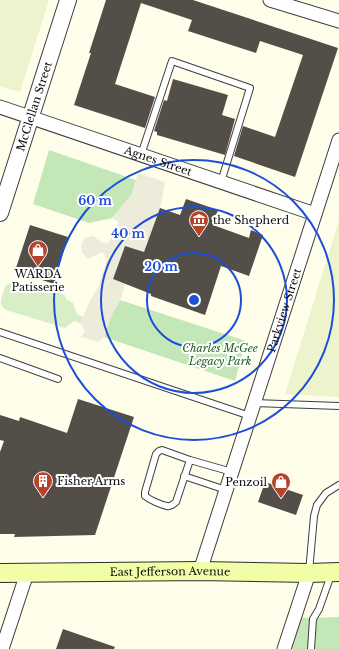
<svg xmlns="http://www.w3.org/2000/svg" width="339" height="649" viewBox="0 0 339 649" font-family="'Libre Baskerville',serif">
<rect width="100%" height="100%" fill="#fefeea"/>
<path fill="#edf3cc" d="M0,0h49l-29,92 -20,-6z
M339,220v177l-54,-3z"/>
<path fill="#c3e7b6" d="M49,150l87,30 -4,14 -20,24 -23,5 -56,-19z
M120,300l126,41 -11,40 -131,-44 8,-23z
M339,617v32h-50l11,-31z"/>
<path fill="#d7eec7" d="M14,282l21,7 4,-3 26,9 1,4 7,4 4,11 6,3 -3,6 -6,-2 -9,7 -59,-18c-1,-1 -5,-4 -5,-5 -1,-5 3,-15 5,-20z"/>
<path fill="#edecdb" d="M138,173l27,9 -5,26 -16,44 -19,-6 -12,33 12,5 -3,12 -10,18 -8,23 -6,5 -17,-5 4,-6 -5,-8 10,-22 9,-16 8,-26 -5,-7 -14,7 -6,-6 -1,-8 4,-7 8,-2 8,6 7,2 11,-22 -7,-4 20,-24z"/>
<path fill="#534f48" d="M106,0h87l145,48 -43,129 -61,-21 9,-30 32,11 28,-82 -43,-14 -4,12 -68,-22 4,-11 -51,-17 -26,81 40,13 -10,31 -71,-23 17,-52h-2z
M173,79l55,16 -6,20 13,4 -10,36 -68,-20v-3l-3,-1 10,-31 3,1z
M186,199l32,11 -5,15 36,13 2,-8 12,5 -14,41 -28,-10 -16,49 -54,-19v-2l-38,-15 12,-33 19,6 16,-44 20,7z
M30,225l38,12 -14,47 -39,-13z
M78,399l56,18 -39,118 -81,2 1,-3h-15v-82l4,-11 -4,-1v-25l19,6 1,-4 47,16z
M265,482l38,13 -7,20 -38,-13z
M63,629l52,18 -1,2h-58z"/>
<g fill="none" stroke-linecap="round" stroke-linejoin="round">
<defs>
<path id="service" d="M141,155l31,-94 78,27 -29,94
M0,332l250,84
M0,358l58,21
M254,403l85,3
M162,450l28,10 -14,42c-3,2 -5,5 -9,4 -6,-1 -17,-6 -22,-10v-4l11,-38 3,-3z
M190,460l42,12
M184,476l42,14
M309,572l5,-56 3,-11 9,-12 13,-8
M311,649l2,-30 6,-10 12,-34"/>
<g id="minor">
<path d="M270,0l69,21"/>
<path id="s1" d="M0,107l315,107"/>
<path id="s2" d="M200,571l139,-431"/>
<path d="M2,649l25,-76"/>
<path d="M284,649l25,-76"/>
</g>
<g id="tertiary">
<path id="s3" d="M0,213l68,-213"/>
</g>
<g id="secondary">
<path id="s4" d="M0,573l200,-2 109,2 30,-1"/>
</g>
</defs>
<use href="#service" stroke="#3e3e3e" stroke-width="8"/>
<use href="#minor" stroke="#3e3e3e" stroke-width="15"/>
<use href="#tertiary" stroke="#3e3e3e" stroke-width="18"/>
<use href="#secondary" stroke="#2d2d2d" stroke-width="20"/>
<use href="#service" stroke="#fff" stroke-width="6"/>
<use href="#minor" stroke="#fff" stroke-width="13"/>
<use href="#tertiary" stroke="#fff" stroke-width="16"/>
<use href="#secondary" stroke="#f2fda7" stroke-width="18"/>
</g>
<g fill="none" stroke="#1d4ed8" stroke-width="2">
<circle cx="194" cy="300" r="47"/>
<circle cx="194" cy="300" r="93"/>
<circle cx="194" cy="300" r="140"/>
</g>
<defs>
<symbol id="museum-pin" viewBox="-11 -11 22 30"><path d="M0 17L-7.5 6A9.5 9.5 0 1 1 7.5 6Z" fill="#b64328" stroke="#fff"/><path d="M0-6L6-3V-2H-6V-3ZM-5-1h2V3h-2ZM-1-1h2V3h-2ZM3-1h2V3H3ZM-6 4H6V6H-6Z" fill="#fff"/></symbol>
<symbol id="shop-pin" viewBox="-11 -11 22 30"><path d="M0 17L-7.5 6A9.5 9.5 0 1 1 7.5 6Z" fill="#b64328" stroke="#fff"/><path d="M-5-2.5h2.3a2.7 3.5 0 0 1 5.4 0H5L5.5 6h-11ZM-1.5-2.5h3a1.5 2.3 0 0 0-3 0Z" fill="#fff"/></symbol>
<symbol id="building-pin" viewBox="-11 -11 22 30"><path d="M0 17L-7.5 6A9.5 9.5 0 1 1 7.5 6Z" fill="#b64328" stroke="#fff"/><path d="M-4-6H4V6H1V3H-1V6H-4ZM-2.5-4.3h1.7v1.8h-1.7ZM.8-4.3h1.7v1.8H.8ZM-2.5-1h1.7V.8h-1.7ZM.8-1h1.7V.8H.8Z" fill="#fff"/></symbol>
</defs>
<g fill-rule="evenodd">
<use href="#museum-pin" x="188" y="209" width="22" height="30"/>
<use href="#shop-pin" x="27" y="239" width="22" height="30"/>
<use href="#building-pin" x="32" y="470" width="22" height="30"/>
<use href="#shop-pin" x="270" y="471" width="22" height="30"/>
</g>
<g text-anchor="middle" stroke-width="4" stroke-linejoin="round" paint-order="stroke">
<g font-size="11" fill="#0b0b0b" stroke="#fff">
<text dy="4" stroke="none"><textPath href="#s3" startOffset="112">McClellan Street</textPath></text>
<text dy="4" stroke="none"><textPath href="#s1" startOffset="167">Agnes Street</textPath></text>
<text dy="4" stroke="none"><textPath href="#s2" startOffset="274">Parkview Street</textPath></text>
<text dy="4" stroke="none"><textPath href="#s4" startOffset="170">East Jefferson Avenue</textPath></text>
</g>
<g font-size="11" fill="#0b0b0b" stroke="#fff" text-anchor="start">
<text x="213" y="224">the Shepherd</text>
<text x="38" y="278" text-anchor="middle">WARDA<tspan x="38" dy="13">Patisserie</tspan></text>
<text x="57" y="485">Fisher Arms</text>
<text x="267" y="486" text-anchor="end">Penzoil</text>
</g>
<g font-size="11" font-style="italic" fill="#1e6020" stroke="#fff">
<text x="220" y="352">Charles McGee<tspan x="220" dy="13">Legacy Park</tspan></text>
</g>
</g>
<circle cx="194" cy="300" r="6" fill="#1d4ed8" stroke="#fff" stroke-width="2"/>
<g font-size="12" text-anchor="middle" font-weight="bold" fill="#1d4ed8" stroke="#fff" stroke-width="4" stroke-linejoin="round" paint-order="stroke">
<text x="95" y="205">60 m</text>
<text x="128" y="238">40 m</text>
<text x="161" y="271">20 m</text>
</g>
</svg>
